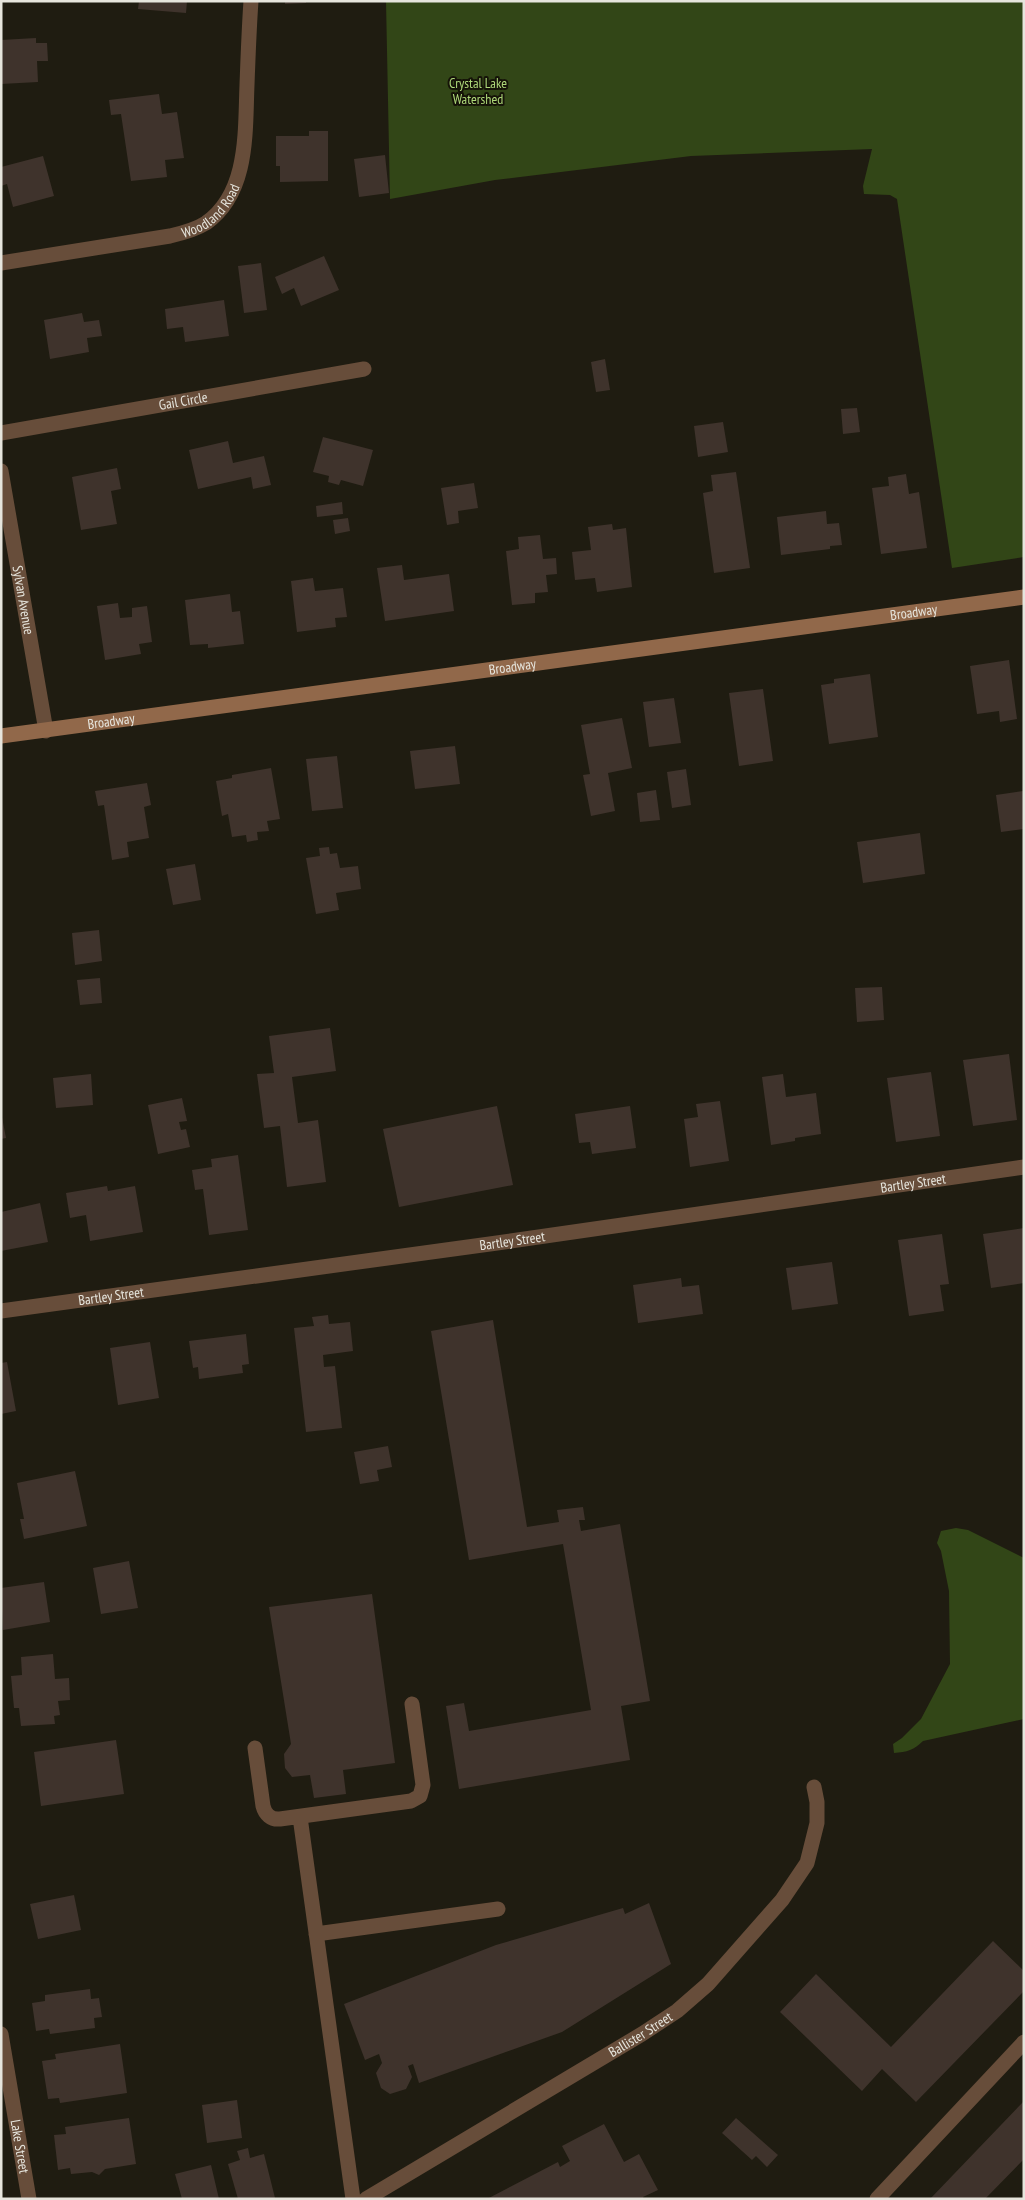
<svg xmlns="http://www.w3.org/2000/svg" width="1025" height="2200" viewBox="0 0 1025 2200" font-family="'PT Sans Narrow',sans-serif">
<rect width="100%" height="100%" fill="#1f1c11"/>
<path fill="#324617" d="M386,1h638v556l-72,11 -55,-369 -7,-4 -26,-1 -1,-8 9,-37 -181,7 -196,24 -105,19z
M956,1528l12,2 56,28v161l-101,22c-9,9 -16,11 -29,12l-1,-9 9,-6 19,-19 29,-55 -1,-73 -8,-40 -4,-8 4,-12z"/>
<path fill="#3f332c" d="M139,1h48l-1,12 -48,-4z
M285,1h21v2l-21,1z
M36,38v5h11l1,18h-11l1,21 -37,2v-44z
M159,94l3,20 15,-2 7,46 -19,2 2,17 -36,4 -10,-67 -10,1 -2,-15z
M309,131h19v50l-48,1v-16h-4v-30h33z
M385,155l4,38 -30,4 -5,-38z
M43,156l11,40 -41,11 -6,-23 -6,2v-19z
M324,256l15,34 -38,16 -7,-18 -12,6 -7,-17z
M261,263l6,47 -23,3 -6,-47z
M224,300l5,36 -44,6 -2,-15 -16,2 -2,-20z
M82,313l2,9 15,-2 3,16 -15,2 2,14 -39,7 -6,-39z
M605,359l5,31 -14,2 -5,-30z
M857,408l3,24 -17,2 -2,-25z
M723,422l5,30 -30,5 -4,-31z
M323,437l50,13 -10,36 -22,-6 -2,5 -11,-3 1,-6 -16,-4z
M228,441l5,22 31,-7 7,29 -18,4 -2,-12 -53,12 -9,-39z
M117,468l4,21 -10,2 6,33 -36,6 -9,-53z
M736,472l14,96 -36,5 -11,-80 10,-2 -2,-16z
M906,474l3,20 10,-2 8,56 -46,6 -9,-66 17,-2 -1,-9z
M474,483l4,25 -20,3 1,12 -12,2 -6,-37z
M342,502l1,12 -26,3 -1,-11z
M826,511l1,13 12,-1 3,22 -12,1v3l-49,6 -4,-38z
M348,518l2,13 -15,3 -2,-14z
M612,524l1,6 13,-2 6,59 -35,5 -2,-14 -20,2 -3,-28 19,-2 -3,-23z
M540,535l3,24 13,-1 1,16 -11,1 2,17 -13,1v10l-23,2 -6,-54 13,-2 -1,-12z
M402,565l2,15 45,-6 5,37 -69,10 -8,-53z
M313,578l2,13 28,-3 4,29 -12,1 1,9 -39,5 -6,-51z
M230,594l2,18 8,-1 4,33 -36,4v-4l-18,1 -5,-45z
M118,603l2,15 12,-1v-9l15,-2 5,36 -13,2 2,10 -36,6 -8,-54z
M1009,660l8,59 -17,3 -1,-11 -22,3 -7,-48z
M870,674l8,63 -49,7 -8,-59 13,-2v-4z
M763,689l10,72 -34,5 -10,-73z
M674,698l7,45 -32,4 -6,-45z
M622,718l10,50 -24,5 7,38 -24,5 -8,-41 7,-1 -9,-49z
M455,746l5,38 -45,5 -5,-38z
M337,756l6,52 -31,3 -6,-52z
M271,768l9,51 -13,2 2,10 -12,1 1,8 -11,2 -1,-7 -14,2 -4,-23 -6,2 -6,-35 16,-3v-3z
M686,769l5,36 -19,3 -5,-36z
M147,783l4,22 -7,2 5,31 -22,4 2,15 -17,3 -8,-55 -6,1 -3,-15z
M656,790l4,30 -20,2 -3,-29z
M1023,791l1,38 -23,3 -5,-37z
M920,833l5,41 -62,9 -6,-41z
M329,847l1,7 7,-1 3,15 18,-2 3,23 -25,4 3,17 -23,4 -10,-56 14,-2 -1,-8z
M195,864l6,36 -28,5 -7,-36z
M99,930l3,31 -27,4 -3,-32z
M100,978l2,25 -22,2 -3,-25z
M882,987l2,33 -27,2 -2,-34z
M330,1028l6,43 -44,6 6,46 20,-3 8,62 -39,5 -7,-61 -16,2 -7,-54 17,-1 -5,-37z
M1009,1054l8,66 -44,6 -10,-66z
M931,1072l9,64 -44,6 -9,-64z
M91,1074l2,31 -37,3 -3,-30z
M783,1074l3,23 30,-4 5,41 -26,4v3l-24,4 -9,-68z
M182,1098l5,23 -8,1 2,8 5,-1 4,18 -32,7 -10,-49z
M720,1101l9,60 -39,6 -6,-48 14,-2 -2,-13z
M497,1106l16,79 -114,22 -16,-78z
M630,1106l6,42 -44,6 -2,-12 -11,1 -4,-29z
M1,1112l5,26 -5,1z
M238,1155l10,75 -39,5 -6,-46 -8,1 -3,-20 20,-3 -1,-8z
M107,1186l1,5 27,-5 8,46 -53,9 -4,-26 -16,3 -4,-25z
M40,1203l8,39 -47,9v-39z
M1024,1228v55l-33,5 -8,-54z
M942,1234l7,50 -9,1 4,26 -35,5 -11,-76z
M832,1262l6,42 -46,6 -6,-42z
M681,1278l1,9 17,-2 4,29 -65,9 -5,-38z
M328,1315l1,9 21,-2 3,29 -30,4 1,12 11,-1 7,62 -36,4 -12,-104 20,-2 -2,-9z
M493,1320l34,207 32,-5 -2,-12 26,-3 2,13h-6l2,11 39,-7 30,177 -29,5 9,54 -171,29 -13,-83 18,-3 5,28 122,-21 -28,-166 -94,16 -38,-229z
M246,1334l3,30 -7,1 1,8 -44,6 -1,-12 -5,1 -4,-27z
M150,1342l9,56 -41,7 -8,-57z
M7,1362l9,49 -15,3v-51z
M388,1446l4,21 -15,3 2,11 -19,3 -6,-32z
M75,1471l12,55 -63,13 -4,-20h4l-7,-36z
M129,1561l9,47 -37,6 -8,-46z
M44,1582l6,40 -47,8 -2,-42z
M372,1594l23,169 -52,7 3,24 -32,4 -4,-23 -18,2 -7,-9 -1,-14 7,-10 -22,-137z
M53,1654l2,25 14,-1 1,22 -12,1 2,14 -6,1 1,8 -34,2 -2,-18h-5l-3,-32 11,-1 -1,-18z
M116,1740l8,54 -83,12 -7,-54z
M74,1895l7,35 -43,9 -8,-35z
M649,1903l22,61 -109,68 -143,51 -6,-19 -5,2 4,11 -6,12 -16,5 -9,-6 -5,-15 6,-10 -3,-9 -14,6 -21,-56 152,-59 127,-37 2,6z
M993,1941l31,30v20l-108,111 -34,-33 -20,22 -82,-79 36,-38 75,73z
M90,1989l1,10 8,-1 3,19 -8,1 1,10 -45,6 -1,-5 -13,2 -4,-28 13,-2v-6z
M120,2044l7,49 -67,10 -1,-5 -11,1 -6,-38 14,-2 -1,-5z
M237,2100l5,38 -35,5 -5,-38z
M1024,2101v58l-39,40h-55z
M129,2118l7,46 -31,5 -6,6 -7,-3 -21,2 -1,-6 -12,2 -4,-35 12,-1 -1,-7z
M736,2118l42,37 -11,12 -11,-11 -4,4 -30,-27z
M604,2124l20,38 15,-8 19,36 -15,7 1,2h-157l71,-37 2,5 10,-6 -8,-15z
M248,2148l2,10 14,-4 11,44 -37,1 -10,-35 12,-4 -3,-9z
M211,2165l8,34h-37l-7,-25z"/>
<g fill="none" stroke-linecap="round" stroke-linejoin="round">
<path stroke="#674d3a" stroke-width="15" d="M255,1748l8,58c2,8 8,14 17,13l131,-18 9,-5 3,-11 -11,-81
M300,1817l53,382
M316,1934l182,-25
M877,2199l147,-157"/>
<g stroke="#674d3a" stroke-width="15">
<path id="s1" d="M1,263l169,-27c13,-3 25,-6 36,-13 43,-30 39,-92 41,-138 1,-28 2,-56 4,-84"/>
<path id="s2" d="M1,433l363,-64"/>
<path id="s3" d="M1,471l45,260"/>
<path id="s4" d="M1,1311l496,-68 527,-76"/>
<path id="s5" d="M1,2034l28,165"/>
<path id="s6" d="M366,2199l276,-165 35,-23 31,-27 74,-84 25,-37 10,-40v-21l-3,-15"/>
</g>
<path stroke="#91684a" stroke-width="15" id="s7" d="M1,736l1023,-139"/>
</g>
<g text-anchor="middle" stroke-width="4" stroke-linejoin="round" paint-order="stroke">
<g font-size="14" fill="#aed879" stroke="#151308">
<text x="478" y="88">Crystal Lake<tspan x="478" dy="16">Watershed</tspan></text>
</g>
<g font-size="14" fill="#e6e5dd" stroke="#151308">
<text dy="5" stroke="none"><textPath href="#s1" startOffset="221">Woodland Road</textPath></text>
<text dy="5" stroke="none"><textPath href="#s2" startOffset="185">Gail Circle</textPath></text>
<text dy="5" stroke="none"><textPath href="#s3" startOffset="131">Sylvan Avenue</textPath></text>
<text dy="5" stroke="none"><textPath href="#s7" startOffset="921">Broadway</textPath></text>
<text dy="5" stroke="none"><textPath href="#s7" startOffset="516">Broadway</textPath></text>
<text dy="5" stroke="none"><textPath href="#s7" startOffset="111">Broadway</textPath></text>
<text dy="5" stroke="none"><textPath href="#s4" startOffset="921">Bartley Street</textPath></text>
<text dy="5" stroke="none"><textPath href="#s4" startOffset="516">Bartley Street</textPath></text>
<text dy="5" stroke="none"><textPath href="#s4" startOffset="111">Bartley Street</textPath></text>
<text dy="5" stroke="none"><textPath href="#s6" startOffset="320">Ballister Street</textPath></text>
<text dy="5" stroke="none"><textPath href="#s5" startOffset="114">Lake Street</textPath></text>
</g>
</g>
<rect width="1025" height="2200" fill="none" stroke="#e6e5dd" stroke-width="5"/>
</svg>
